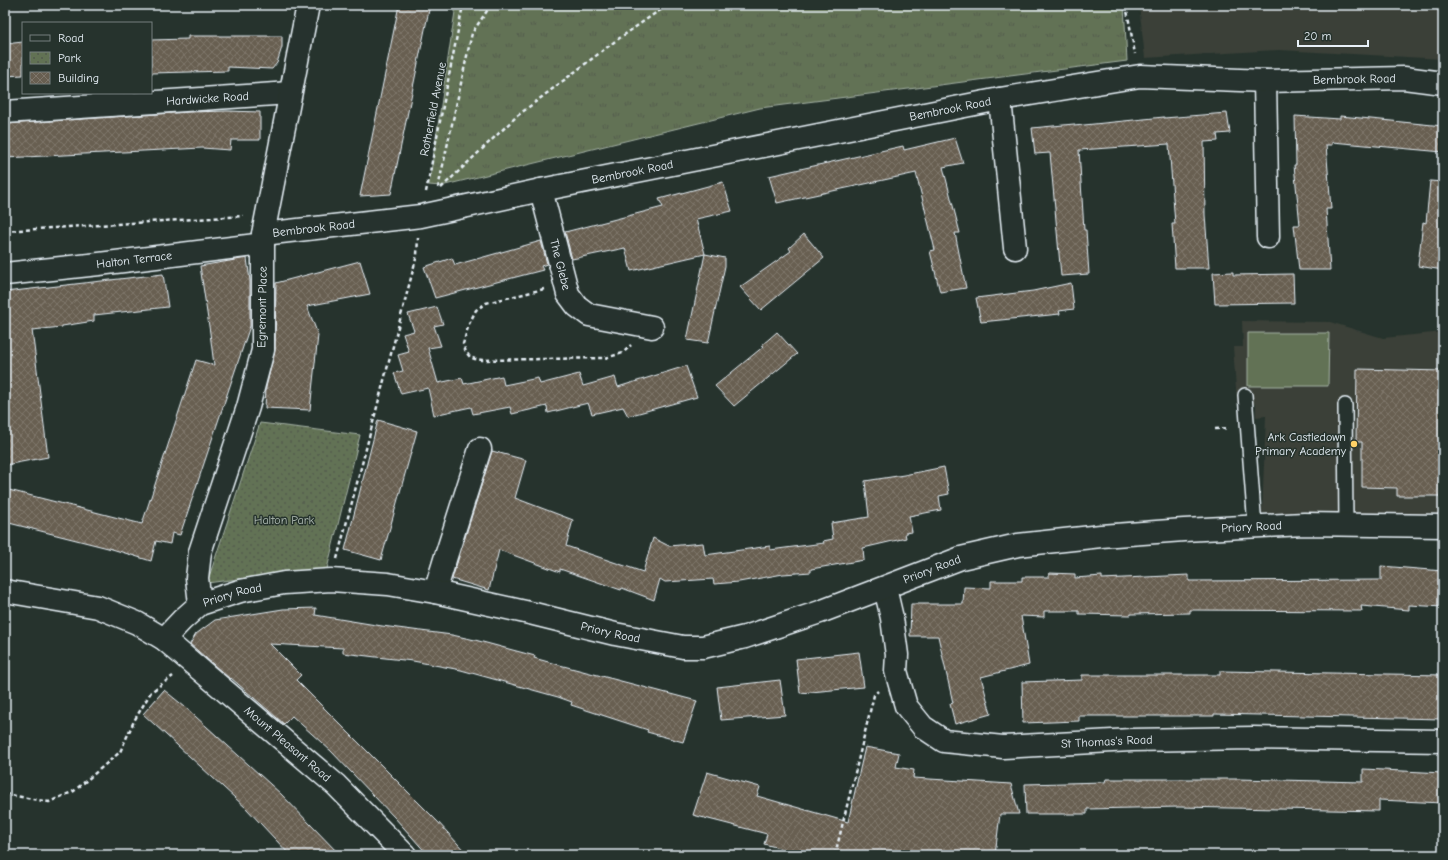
<svg xmlns="http://www.w3.org/2000/svg" width="1448" height="860" font-family="'Comic Neue',sans-serif">
<defs>
<pattern id="grass-tufts" width="24" height="20" patternUnits="userSpaceOnUse"><rect width="24" height="20" fill="#627254"/><path d="M3 7l-1-3M5 7V3M7 7l1-3M15 17l-1-3M17 17v-4M19 17l1-3" fill="none" stroke="#535b4e"/></pattern>
<pattern id="park-dots" width="8" height="8" patternUnits="userSpaceOnUse"><rect width="8" height="8" fill="#627254"/><path d="M2 2h.1M6 6h.1" fill="none" stroke="#535b4e" stroke-width="1.8" stroke-linecap="round"/></pattern>
<pattern id="building-cross-hatch" width="8" height="8" patternUnits="userSpaceOnUse"><rect width="8" height="8" fill="#685f51"/><path d="M0 0l8 8M0 8l8-8" fill="none" stroke="#7e766b"/></pattern>
</defs>
<rect width="100%" height="100%" fill="#26332d"/>
<filter id="ink" filterUnits="userSpaceOnUse"><feTurbulence type="fractalNoise" baseFrequency=".025" numOctaves="2"/><feDisplacementMap in="SourceGraphic" scale="8" xChannelSelector="R" yChannelSelector="G"/><feConvolveMatrix kernelMatrix="1 2 1 2 8 2 1 2 1" color-interpolation-filters="sRGB"/></filter>
<g filter="url(#ink)">
<!-- built -->
<path fill="#3a4038" d="M 1139,5 L 1443,5 L 1443,59 L 1279,50 L 1145,58 Z
M 1242,321 L 1330,322 L 1383,338 L 1443,332 L 1443,517 L 1262,513 L 1266,416 L 1256,417 L 1256,404 L 1237,403 L 1233,347 L 1243,347 Z"/>
<!-- grass -->
<path fill="url(#grass-tufts)" stroke="#a5b2a6" d="M 456,5 L 1124,5 L 1127,61 L 760,108 L 441,186 L 429,185 Z"/>
<!-- park -->
<path fill="url(#park-dots)" stroke="#a5b2a6" d="M 260,423 L 360,435 L 326,573 L 261,576 L 207,583 Z"/>
<!-- pitch -->
<path fill="#627254" stroke="#a5b2a6" d="M 1248,333 L 1329,333 L 1328,386 L 1248,386 Z"/>
<!-- building -->
<path fill="url(#building-cross-hatch)" stroke="#e8f1f8" d="M 399,5 L 430,5 L 391,194 L 360,196 Z
M 188,36 L 282,36 L 282,47 L 277,63 L 272,69 L 228,67 L 228,71 L 151,73 L 151,40 L 188,39 Z
M 23,42 L 23,75 L 5,76 L 5,44 Z
M 227,111 L 260,112 L 260,140 L 231,140 L 230,150 L 202,148 L 5,158 L 5,124 L 189,112 Z
M 1227,113 L 1230,133 L 1217,134 L 1218,141 L 1204,142 L 1205,215 L 1209,268 L 1175,268 L 1172,224 L 1175,224 L 1169,144 L 1079,150 L 1084,230 L 1086,230 L 1089,274 L 1061,276 L 1050,153 L 1035,154 L 1032,128 L 1074,124 L 1074,126 L 1164,117 L 1164,118 Z
M 1295,116 L 1340,119 L 1340,116 L 1443,126 L 1443,152 L 1332,142 L 1332,145 L 1326,145 L 1331,209 L 1326,209 L 1330,270 L 1299,270 L 1294,225 L 1300,225 L 1294,165 L 1296,165 Z
M 955,138 L 963,163 L 943,167 L 960,233 L 955,233 L 966,288 L 940,292 L 930,251 L 935,250 L 916,173 L 777,203 L 769,176 L 903,146 L 904,150 Z
M 1430,181 L 1443,182 L 1443,270 L 1418,266 L 1423,222 L 1426,223 Z
M 723,182 L 732,211 L 696,219 L 705,254 L 631,271 L 625,248 L 572,259 L 565,232 L 663,207 L 659,199 Z
M 804,234 L 824,258 L 761,310 L 740,287 L 791,251 L 789,248 Z
M 541,241 L 547,264 L 541,266 L 543,270 L 435,298 L 424,267 L 452,258 L 455,265 Z
M 705,254 L 725,258 L 725,266 L 708,343 L 687,340 Z
M 247,258 L 250,281 L 250,326 L 180,535 L 172,533 L 170,544 L 156,541 L 151,561 L 112,549 L 5,522 L 5,489 L 142,524 L 196,360 L 214,365 L 210,333 L 200,266 Z
M 360,261 L 370,294 L 307,306 L 318,335 L 310,410 L 265,408 L 266,387 L 275,350 L 276,283 Z
M 1233,272 L 1233,275 L 1293,274 L 1294,303 L 1215,304 L 1213,273 Z
M 163,274 L 168,307 L 94,315 L 94,321 L 62,326 L 62,327 L 32,330 L 48,457 L 5,465 L 5,292 Z
M 1071,283 L 1074,309 L 1059,311 L 1060,314 L 981,322 L 976,298 L 1033,291 Z
M 437,307 L 443,324 L 434,326 L 441,346 L 428,348 L 438,383 L 462,378 L 464,384 L 502,376 L 504,385 L 538,378 L 540,384 L 579,374 L 583,386 L 615,377 L 618,387 L 686,366 L 697,397 L 628,416 L 623,407 L 592,414 L 588,403 L 548,413 L 547,406 L 512,414 L 510,407 L 473,414 L 471,407 L 434,415 L 428,388 L 401,394 L 394,373 L 403,371 L 398,355 L 409,352 L 403,334 L 414,331 L 408,314 Z
M 777,332 L 797,354 L 734,406 L 715,386 L 764,346 L 762,345 Z
M 1357,369 L 1443,371 L 1443,496 L 1397,496 L 1397,488 L 1362,487 L 1362,442 L 1356,442 Z
M 378,420 L 417,431 L 381,560 L 345,550 Z
M 492,451 L 526,460 L 515,498 L 573,520 L 566,546 L 643,572 L 653,538 L 669,546 L 703,543 L 705,555 L 770,546 L 770,550 L 824,543 L 823,541 L 833,539 L 831,523 L 869,517 L 865,481 L 904,475 L 944,467 L 949,494 L 939,496 L 941,510 L 909,516 L 912,532 L 905,533 L 906,538 L 863,548 L 864,560 L 811,569 L 811,572 L 783,574 L 739,582 L 714,584 L 713,579 L 665,582 L 660,579 L 654,600 L 622,588 L 621,590 L 560,569 L 560,572 L 499,550 L 489,590 L 452,579 Z
M 1381,566 L 1443,571 L 1443,607 L 1409,605 L 1409,610 L 1361,606 L 1362,611 L 1190,610 L 1190,613 L 1131,614 L 1131,615 L 1079,614 L 1079,611 L 1044,611 L 1044,617 L 1021,616 L 1029,665 L 981,677 L 991,714 L 955,724 L 950,704 L 953,703 L 938,636 L 910,636 L 911,604 L 963,604 L 964,587 L 991,588 L 991,581 L 1022,581 L 1022,577 L 1049,577 L 1049,573 L 1075,574 L 1075,578 L 1102,576 L 1102,579 L 1189,575 L 1189,581 L 1381,580 Z
M 316,608 L 315,615 L 382,626 L 452,635 L 475,640 L 535,656 L 534,658 L 552,663 L 697,701 L 683,742 L 647,732 L 648,730 L 571,705 L 572,702 L 558,697 L 461,670 L 413,661 L 376,657 L 343,653 L 343,648 L 270,644 L 301,675 L 296,680 L 437,821 L 468,855 L 428,855 L 395,818 L 331,751 L 292,716 L 284,724 L 231,678 L 230,679 L 190,644 L 196,634 L 215,620 L 283,609 Z
M 859,652 L 864,687 L 800,693 L 796,659 Z
M 1220,671 L 1443,675 L 1443,719 L 1214,714 L 1214,716 L 1079,716 L 1079,721 L 1023,723 L 1022,682 L 1082,680 L 1082,675 L 1220,675 Z
M 780,680 L 785,715 L 721,720 L 717,687 Z
M 164,690 L 185,707 L 281,794 L 340,855 L 290,855 L 246,808 L 143,714 Z
M 865,747 L 899,753 L 896,767 L 914,770 L 913,778 L 1011,784 L 1019,814 L 1000,814 L 995,855 L 806,855 L 764,844 L 767,834 L 693,815 L 707,772 L 760,787 L 757,796 L 848,822 Z
M 1363,769 L 1443,773 L 1443,803 L 1379,800 L 1379,811 L 1179,807 L 1087,809 L 1087,814 L 1026,814 L 1025,784 L 1105,782 L 1106,779 L 1237,779 L 1363,782 Z"/>
<g fill="none" stroke-linecap="round" stroke-linejoin="round">
<!-- service casing -->
<g stroke="#e8f1f8" stroke-width="16">
<path id="service" d="M 1245,395 L 1255,527
M 1345,405 L 1346,525"/>
</g>
<!-- minor casing -->
<g stroke="#e8f1f8" stroke-width="25">
<g id="minor">
<path d="M 1265,81 L 1268,237"/>
<path d="M 1000,99 L 1015,248"/>
<path id="s1" d="M 5,112 L 290,93"/>
<path id="s2" d="M 541,190 L 568,294 L 577,306 L 589,315 L 652,327"/>
<path id="s3" d="M 263,234 L 421,216 L 541,190 L 1000,99 L 1140,76 L 1265,81 L 1404,78 L 1443,83"/>
<path id="s4" d="M 5,274 L 99,264 L 263,244"/>
<path id="s5" d="M 885,588 L 892,618 L 897,655 L 896,671 L 906,706 L 923,727 L 944,741 L 1003,747 L 1131,740 L 1253,738 L 1443,741"/>
<path d="M 435,592 L 446,556 L 480,449"/>
<path d="M 200,604 L 197,578 L 200,552 L 248,407 L 263,350 L 263,234 L 308,5"/>
<path id="s6" d="M 164,639 L 182,620 L 200,604 L 240,591 L 284,583 L 331,580 L 388,584 L 435,592 L 534,614 L 615,634 L 683,647 L 703,647 L 745,637 L 820,612 L 961,558 L 1018,545 L 1101,536 L 1184,530 L 1304,524 L 1443,526"/>
</g>
</g>
<!-- tertiary casing -->
<g stroke="#e8f1f8" stroke-width="25">
<g id="tertiary">
<path id="s7" d="M 5,591 L 98,607 L 137,623 L 164,639 L 336,785 L 405,855"/>
</g>
</g>
<!-- path -->
<path stroke="#e8f1f8" stroke-width="2.5" stroke-dasharray="4 3" stroke-linecap="butt" d="M 1126,5 L 1135,54
M 438,188 L 472,33 L 491,5
M 441,188 L 517,116 L 614,42 L 657,12 L 670,5
M 426,192 L 463,5
M 5,231 L 243,216
M 544,289 L 486,303 L 476,310 L 469,324 L 463,344 L 466,352 L 470,357 L 475,359 L 482,360 L 605,358 L 623,353 L 631,345
M 1215,429 L 1229,428
M 337,559 L 417,255 L 418,238
M 5,794 L 49,802 L 74,791 L 120,752 L 134,721 L 151,692 L 173,676
M 835,855 L 874,695 L 878,691"/>
<!-- service -->
<use href="#service" stroke="#26332d" stroke-width="13"/>
<!-- minor -->
<use href="#minor" stroke="#26332d" stroke-width="22"/>
<!-- tertiary -->
<use href="#tertiary" stroke="#26332d" stroke-width="22"/>
</g>
</g>
<!-- markers -->
<circle fill="#ffd166" stroke="#26332d" stroke-width="1.5" cx="1354" cy="444" r="4"/>
<g text-anchor="middle" stroke-width="3" stroke-linejoin="round" paint-order="stroke">
<!-- street labels -->
<g font-size="12" fill="#e8f1f8" stroke="#26332d">
<text dy="4" stroke="none"><textPath href="#s3" startOffset="1106">Bembrook Road</textPath></text>
<text dy="4" stroke="none"><textPath href="#s1" startOffset="203">Hardwicke Road</textPath></text>
<text transform="translate(433 109) rotate(-79)" y="4">Rotherfield Avenue</text>
<text dy="4" stroke="none"><textPath href="#s3" startOffset="699">Bembrook Road</textPath></text>
<text dy="4" stroke="none"><textPath href="#s3" startOffset="375">Bembrook Road</textPath></text>
<text dy="4" stroke="none"><textPath href="#s3" startOffset="51">Bembrook Road</textPath></text>
<text dy="4" stroke="none"><textPath href="#s4" startOffset="130">Halton Terrace</textPath></text>
<text dy="4" stroke="none"><textPath href="#s2" startOffset="77">The Glebe</textPath></text>
<text transform="translate(262 307) rotate(-89)" y="4">Egremont Place</text>
<text dy="4" stroke="none"><textPath href="#s6" startOffset="1129">Priory Road</textPath></text>
<text dy="4" stroke="none"><textPath href="#s6" startOffset="805">Priory Road</textPath></text>
<text dy="4" stroke="none"><textPath href="#s6" startOffset="84">Priory Road</textPath></text>
<text dy="4" stroke="none"><textPath href="#s6" startOffset="469">Priory Road</textPath></text>
<text dy="4" stroke="none"><textPath href="#s5" startOffset="336">St Thomas's Road</textPath></text>
<text dy="4" stroke="none"><textPath href="#s7" startOffset="330">Mount Pleasant Road</textPath></text>
</g>
<!-- poi labels -->
<g font-size="12" fill="#e8f1f8" stroke="#26332d" text-anchor="end">
<text x="1346" y="441">Ark Castledown<tspan x="1346" dy="14">Primary Academy</tspan></text>
</g>
<!-- park labels -->
<g font-size="12" fill="#b2beb6" stroke="#26332d">
<text x="284" y="524">Halton Park</text>
</g>
</g>
<!-- margin -->
<rect width="1448" height="860" fill="none" stroke="#26332d" stroke-width="20"/>
<rect x="10" y="10" width="1428" height="840" fill="none" stroke="#e8f1f8" stroke-width="1.5" filter="url(#ink)"/>
<!-- legend -->
<rect x="22" y="22" width="130" height="72" fill="#26332d" stroke="#747f7e"/>
<rect x="30" y="35" width="20" height="6" fill="#26332d" stroke="#747f7e"/>
<text x="58" y="42" font-size="12" fill="#e8f1f8">Road</text>
<rect x="30" y="52" width="20" height="12" fill="url(#park-dots)" stroke="#747f7e"/>
<text x="58" y="62" font-size="12" fill="#e8f1f8">Park</text>
<rect x="30" y="72" width="20" height="12" fill="url(#building-cross-hatch)" stroke="#747f7e"/>
<text x="58" y="82" font-size="12" fill="#e8f1f8">Building</text>
<!-- scale -->
<path d="M1298 40v6h70v-6" fill="none" stroke="#e8f1f8" stroke-width="2"/>
<text x="1304" y="40" font-size="12" fill="#e8f1f8" stroke="#26332d" stroke-width="3" paint-order="stroke">20 m</text>
</svg>
